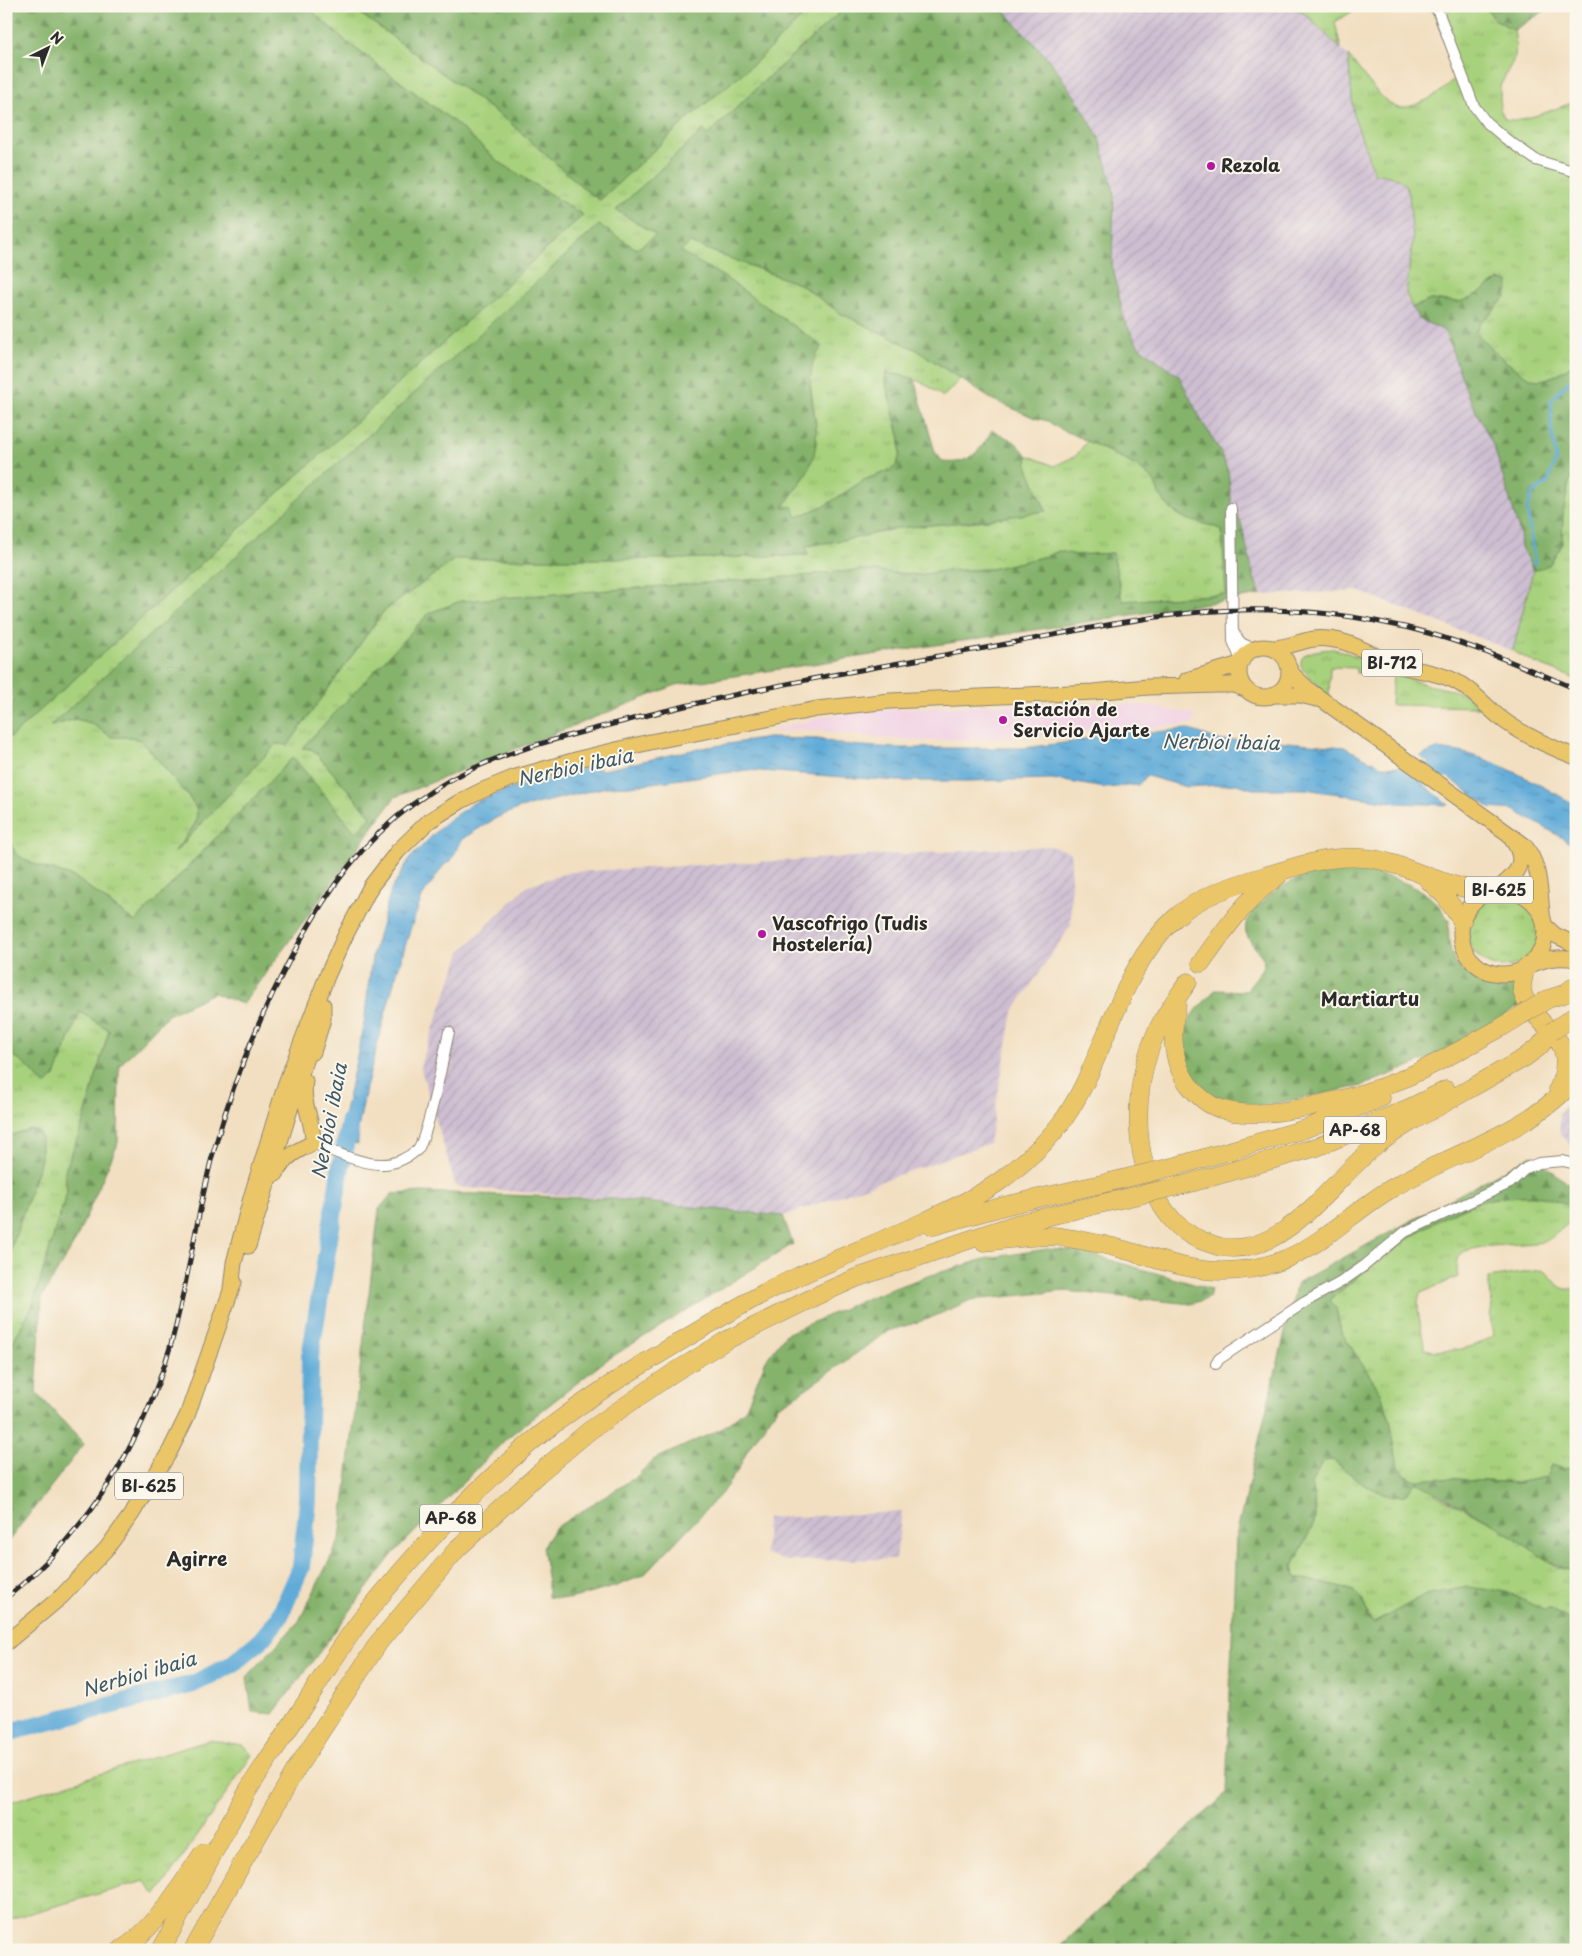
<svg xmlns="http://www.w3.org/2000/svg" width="1582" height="1956" font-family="'Playpen Sans',sans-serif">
<defs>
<pattern id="industrial-furrows" width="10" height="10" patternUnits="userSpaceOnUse" patternTransform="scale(1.25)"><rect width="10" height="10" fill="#cebed1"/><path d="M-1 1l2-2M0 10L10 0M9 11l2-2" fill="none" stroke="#b1a3b4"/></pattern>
<pattern id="grass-tufts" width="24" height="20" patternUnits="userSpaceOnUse" patternTransform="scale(1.25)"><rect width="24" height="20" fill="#a7d17c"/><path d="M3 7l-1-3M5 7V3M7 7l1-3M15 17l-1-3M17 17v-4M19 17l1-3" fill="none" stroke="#90b46b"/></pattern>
<pattern id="forest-firs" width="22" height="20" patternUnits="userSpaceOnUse" patternTransform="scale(1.25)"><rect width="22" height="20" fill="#85b36c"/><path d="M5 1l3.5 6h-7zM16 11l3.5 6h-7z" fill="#6d9259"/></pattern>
<pattern id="water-ripples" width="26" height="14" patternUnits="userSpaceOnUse" patternTransform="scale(1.25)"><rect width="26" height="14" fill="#60abd8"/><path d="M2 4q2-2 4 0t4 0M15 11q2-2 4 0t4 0" fill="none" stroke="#4f8baf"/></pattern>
</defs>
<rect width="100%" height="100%" fill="#fbf7ec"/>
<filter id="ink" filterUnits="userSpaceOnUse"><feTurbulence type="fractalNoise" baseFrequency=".02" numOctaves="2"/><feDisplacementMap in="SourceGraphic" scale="10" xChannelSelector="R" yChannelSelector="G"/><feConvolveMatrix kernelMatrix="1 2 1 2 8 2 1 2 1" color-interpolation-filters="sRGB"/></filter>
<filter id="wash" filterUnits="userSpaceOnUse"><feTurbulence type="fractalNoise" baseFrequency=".0096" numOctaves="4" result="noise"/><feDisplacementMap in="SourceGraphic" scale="20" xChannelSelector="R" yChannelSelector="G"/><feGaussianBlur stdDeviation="1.12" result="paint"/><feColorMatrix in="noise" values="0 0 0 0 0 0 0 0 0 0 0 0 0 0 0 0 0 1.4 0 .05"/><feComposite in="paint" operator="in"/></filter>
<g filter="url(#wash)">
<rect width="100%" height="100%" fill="#f2dfc1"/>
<!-- built -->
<path fill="#f1d0e4" d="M 1072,702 L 1141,705 L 1194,714 L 1193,724 L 994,738 L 917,741 L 799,729 L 776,733 L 775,729 L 828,716 L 875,710 Z"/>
<!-- industrial -->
<path fill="url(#industrial-furrows)" d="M 1002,6 L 1289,6 L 1305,14 L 1348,56 L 1354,116 L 1374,173 L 1398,178 L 1405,185 L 1409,194 L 1413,239 L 1406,286 L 1407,300 L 1419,319 L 1445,331 L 1468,395 L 1494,447 L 1520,533 L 1521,547 L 1533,570 L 1513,651 L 1358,591 L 1261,595 L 1254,578 L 1232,507 L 1228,471 L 1220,451 L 1201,420 L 1179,376 L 1139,347 L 1124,320 L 1112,263 L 1114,192 L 1105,157 L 1098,136 L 1081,106 L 1052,63 L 1006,13 Z
M 1050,846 L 1071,852 L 1071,925 L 1013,1012 L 989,1143 L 783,1216 L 660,1212 L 613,1199 L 456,1187 L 420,1066 L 461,952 L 528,885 L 571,872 Z
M 1576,1096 L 1576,1150 L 1560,1134 L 1559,1114 Z
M 902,1512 L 896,1559 L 785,1561 L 765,1553 L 767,1518 Z"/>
<!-- grass -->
<path fill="url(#grass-tufts)" stroke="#697e54" d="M 306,6 L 350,6 L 508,121 L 588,192 L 600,200 L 692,115 L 757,61 L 813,6 L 847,6 L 761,84 L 708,135 L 703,130 L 616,210 L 657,235 L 637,249 L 52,726 L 76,719 L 91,723 L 112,737 L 131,737 L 142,741 L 189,797 L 197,810 L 196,822 L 177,850 L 276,744 L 288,745 L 383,612 L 455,559 L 678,559 L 808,555 L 806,546 L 855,538 L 898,528 L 987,520 L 1045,511 L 1028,468 L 1027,455 L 1054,466 L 1076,456 L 1087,441 C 1108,452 1134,462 1151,478 C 1156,482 1157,490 1160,495 C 1165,504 1173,512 1182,516 C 1195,524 1210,523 1222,530 L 1227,594 L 1122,601 L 1113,553 L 1076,555 L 1059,551 L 1047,556 L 991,569 L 944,571 L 919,575 L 863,570 L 814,574 L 815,575 L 461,601 L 429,613 L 303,748 L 312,749 L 371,816 L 356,833 L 293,758 L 135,922 L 76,878 L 31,863 L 15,854 L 6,835 L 6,736 L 11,737 L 583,215 L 499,162 L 453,121 L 348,43 Z
M 1289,6 L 1361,6 L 1335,22 L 1341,49 L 1305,14 Z
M 1429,6 L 1484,6 L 1496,20 L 1514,30 L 1516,44 L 1515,57 L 1500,86 L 1500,109 L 1505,119 C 1520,125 1559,106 1576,102 L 1576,362 C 1564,370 1552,380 1537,380 C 1523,379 1484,344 1476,332 L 1479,325 L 1506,297 L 1499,280 L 1471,298 L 1459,302 L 1430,300 L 1412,308 L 1406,293 L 1413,239 L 1409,194 L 1405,185 L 1398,178 L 1374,173 L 1354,116 L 1348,56 C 1359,68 1384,106 1399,108 C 1406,108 1415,105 1422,102 C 1434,97 1444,90 1453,80 L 1455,68 L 1435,17 Z
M 690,243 L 801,285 L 840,313 L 917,350 L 960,379 L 943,397 C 925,382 909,375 886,373 L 885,381 L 900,439 L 900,454 L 897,465 L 891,470 L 864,480 L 826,505 L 797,518 L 783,507 L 806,475 L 817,432 L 810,381 L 813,361 L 680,252 Z
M 1576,461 L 1576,679 L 1537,664 L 1513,651 L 1533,570 L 1540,569 L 1562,544 L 1563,512 L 1568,487 Z
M 1333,649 C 1351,652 1367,662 1384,670 L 1384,674 L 1356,673 L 1356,668 L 1330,667 L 1329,696 L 1303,670 C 1293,651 1320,650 1333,649 Z
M 1393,674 L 1432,686 L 1462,692 L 1479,707 L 1391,705 Z
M1468 932a35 35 0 1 1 70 0a35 35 0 1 1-70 0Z
M 80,1012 L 109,1030 L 83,1123 L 65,1171 L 67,1192 L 32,1307 L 6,1354 L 6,1264 L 41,1159 L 30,1129 L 12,1135 L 6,1134 L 6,1050 L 29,1068 L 45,1085 L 55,1076 Z
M 1535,1195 L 1566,1203 L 1576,1211 L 1576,1217 L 1551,1238 L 1543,1242 C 1527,1245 1469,1244 1461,1254 C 1456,1260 1457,1270 1458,1277 L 1421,1293 C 1413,1303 1424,1335 1424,1349 C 1445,1354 1477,1349 1493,1335 L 1490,1317 L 1492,1305 L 1488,1278 L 1541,1270 C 1557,1276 1555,1294 1576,1288 L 1576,1466 L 1563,1469 L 1551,1465 L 1547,1477 L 1516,1483 L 1441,1478 L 1436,1495 L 1495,1524 L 1557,1567 L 1571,1571 L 1572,1579 L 1576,1583 L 1576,1624 L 1551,1609 L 1543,1610 L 1507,1592 L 1425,1595 L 1374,1623 L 1370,1620 L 1361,1598 L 1354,1591 L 1295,1577 L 1293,1566 L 1314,1523 L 1316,1510 L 1311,1484 L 1323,1461 L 1333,1460 L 1364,1485 L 1416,1481 L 1406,1476 L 1398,1467 L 1390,1420 L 1381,1393 L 1341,1332 L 1336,1309 L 1330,1300 C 1372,1264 1441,1207 1496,1198 C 1509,1196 1522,1196 1535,1195 Z
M 210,1740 L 243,1745 L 252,1755 L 156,1896 L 144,1881 L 6,1920 L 6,1803 Z"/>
<!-- forest -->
<path fill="url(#forest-firs)" stroke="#586f4c" d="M 6,6 L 306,6 L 348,43 L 453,121 L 499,162 L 583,215 L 11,737 L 6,736 L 6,704 L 15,700 L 6,693 Z
M 350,6 L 813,6 L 757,61 L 692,115 L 600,200 L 588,192 L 508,121 Z
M 847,6 L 1002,6 L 1006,13 L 1052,63 L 1081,106 L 1098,136 L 1105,157 L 1114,192 L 1112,263 L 1124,320 L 1139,347 L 1179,376 L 1201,420 L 1220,451 L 1228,471 L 1232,507 L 1241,523 L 1254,578 L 1261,595 L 676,685 L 395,797 L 243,1004 L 213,993 L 168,1015 L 119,1066 L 118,1143 L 75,1242 L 42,1297 L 36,1392 L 84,1444 L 6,1544 L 6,1354 L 32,1307 L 67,1192 L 65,1171 L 83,1123 L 109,1030 L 80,1012 L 55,1076 L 45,1086 L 29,1068 L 6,1050 L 6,835 L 16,854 L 31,863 L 76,878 L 135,922 L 293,757 L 356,833 L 371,816 L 312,749 L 302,748 L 429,613 L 461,601 L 814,575 L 814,574 L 863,570 L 919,575 L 944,571 L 991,569 L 1047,556 L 1059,551 L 1076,555 L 1113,553 L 1122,601 L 1226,594 L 1222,530 C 1210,523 1195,524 1182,517 C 1174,512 1165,504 1160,495 C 1157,490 1156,482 1151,478 C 1132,459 1082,439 1056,427 L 1048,421 L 1035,418 L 991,399 L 917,350 L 840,313 L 801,285 L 690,243 L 681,252 L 724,277 L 822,346 C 819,352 814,357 813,363 C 804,392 821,421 815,450 C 811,472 795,489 783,507 L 793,507 L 797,517 L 826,505 L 864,480 L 891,470 L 897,465 L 900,454 L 900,439 L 885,380 L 886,373 L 914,378 L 935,452 L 943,462 C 969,465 981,451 992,430 L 1015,442 L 1027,455 L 1028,468 L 1046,511 L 987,520 L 898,528 L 855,538 L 806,546 L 808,555 L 678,559 L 455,559 L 383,612 L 288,745 L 276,744 L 173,854 L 196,823 L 197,810 L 189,797 L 142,741 L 131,737 L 112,737 L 91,723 L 76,719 L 50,726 L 599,225 L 637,249 L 656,235 L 616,210 L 703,130 L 708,135 L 761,84 Z
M 1484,6 L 1552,6 L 1514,30 L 1496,20 Z
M 1499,280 L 1508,282 L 1509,286 L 1506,297 L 1479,325 L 1476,332 C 1484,344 1524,379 1537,380 C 1552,380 1564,370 1576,362 L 1576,461 L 1568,487 L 1563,512 L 1562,544 L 1550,564 L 1540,569 L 1533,570 L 1521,547 L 1520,533 L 1494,447 L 1468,395 L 1445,331 L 1419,319 L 1412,308 L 1430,300 L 1459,302 L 1471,298 Z
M 1357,868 C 1381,875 1417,883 1434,901 C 1440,906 1444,914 1449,920 C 1445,971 1468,986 1516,981 L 1521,1005 L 1452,1049 L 1362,1086 L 1268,1105 L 1231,1106 L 1206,1096 L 1186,1066 L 1182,1047 L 1184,1029 L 1191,1016 L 1215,990 L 1246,991 C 1251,983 1263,971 1264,961 C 1264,956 1248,942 1246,932 C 1244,921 1251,913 1259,905 C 1288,875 1318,872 1357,868 Z
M 30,1129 L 38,1131 L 41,1137 L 41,1159 L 6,1264 L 6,1134 L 12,1135 Z
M 1532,1155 L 1576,1190 L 1576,1211 C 1559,1198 1539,1195 1518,1196 C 1510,1197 1502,1197 1495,1198 C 1436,1210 1375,1262 1330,1300 L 1336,1308 L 1341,1332 L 1381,1393 L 1390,1420 L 1398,1467 L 1406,1476 L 1416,1480 L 1441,1478 L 1516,1483 L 1547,1477 L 1551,1465 L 1563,1469 L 1576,1466 L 1576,1583 L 1572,1579 L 1571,1571 C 1543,1562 1521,1540 1496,1525 C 1470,1509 1442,1498 1416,1481 L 1405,1495 L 1390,1496 L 1364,1485 L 1333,1460 L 1323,1461 L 1311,1484 L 1316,1510 L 1314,1523 L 1293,1566 L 1295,1577 L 1354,1591 L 1362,1598 L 1370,1620 L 1374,1623 L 1425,1595 L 1468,1587 L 1507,1592 L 1543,1610 L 1551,1609 L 1576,1624 L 1576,1950 L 1056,1950 L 1226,1794 L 1236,1536 L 1297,1283 Z
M 422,1192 L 613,1199 L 783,1216 L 793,1244 L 605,1361 L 507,1438 L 392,1555 L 273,1714 L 252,1712 L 247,1677 L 299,1621 L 340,1539 L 379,1209 L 392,1194 Z
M 1047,1249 L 1079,1251 L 1211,1289 L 1209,1298 L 1191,1304 L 1065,1291 L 971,1300 L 928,1319 L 888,1331 L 797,1395 L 778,1406 L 747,1451 L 738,1470 L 721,1494 L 644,1575 L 614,1587 L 569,1599 L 548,1597 L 548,1582 L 542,1547 L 555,1528 L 636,1477 L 653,1460 L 721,1429 L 745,1410 L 766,1360 L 786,1334 L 870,1297 L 925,1277 L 988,1258 Z"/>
<!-- water -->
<path fill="url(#water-ripples)" stroke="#466b82" d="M 1187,729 L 1222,741 L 1252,739 L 1344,747 L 1381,766 L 1402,767 L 1449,805 L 1398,803 L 1305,789 L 1253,789 L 1237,784 L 1187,787 L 1147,776 L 1138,785 L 1105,788 L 1052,779 L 968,781 L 898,781 L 747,770 L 630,786 L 606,787 L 520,808 L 496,818 L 462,839 L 451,861 L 444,865 L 422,897 L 410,930 L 390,996 L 366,1088 L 358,1129 L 358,1144 L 339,1140 L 364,1023 L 372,957 L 391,890 L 410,858 L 447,821 L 475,802 L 503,791 L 593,766 L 603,770 L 701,748 L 768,738 L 818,739 L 846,745 L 897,748 L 1024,748 L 1072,742 L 1110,733 L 1155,732 Z
M 1437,749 C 1446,750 1456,751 1464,753 C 1504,763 1541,786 1576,805 L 1576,847 L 1556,834 L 1514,810 L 1490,808 L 1420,756 Z"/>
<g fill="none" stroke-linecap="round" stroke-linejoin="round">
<!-- stream -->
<path stroke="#60abd8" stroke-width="3" d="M 1535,564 L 1527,510 L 1532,494 L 1548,482 L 1556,459 L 1551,428 L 1551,401 L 1562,388 L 1576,376"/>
<!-- river -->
<path stroke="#60abd8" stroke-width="18" d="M 1390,782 L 1446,768 L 1462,772
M 6,1733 L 193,1684 L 231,1665 L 260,1641 L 279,1618 L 301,1567 L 308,1501 L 310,1357 L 341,1165 L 350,1120"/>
</g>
</g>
<g filter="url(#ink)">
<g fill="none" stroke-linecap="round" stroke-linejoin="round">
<!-- minor casing -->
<g stroke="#8e8576" stroke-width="12">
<path id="minor" d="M 1436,6 L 1474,106 L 1486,122 L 1506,139 L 1536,160 L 1576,172
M 1231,508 L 1233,641 L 1241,660
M 1234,633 L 1241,643 L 1254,649
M 313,1143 C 332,1151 363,1165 383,1164 C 395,1164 408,1158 417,1150 C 428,1139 444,1052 449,1032
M 1216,1364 L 1219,1359 L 1305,1302 L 1341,1282 L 1364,1266 L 1405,1232 L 1510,1183 L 1526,1168 L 1539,1163 L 1563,1161 L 1576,1164"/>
</g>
<!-- primary casing -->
<g stroke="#8e8576" stroke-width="17">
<path id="primary" d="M1239 672a25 25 0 1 1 50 0a25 25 0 1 1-50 0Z
M 1272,648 C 1291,648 1308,636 1328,639 C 1351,641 1370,654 1391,663 C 1413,671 1437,671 1457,682 C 1473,691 1485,705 1498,716 C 1520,734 1550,747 1576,757
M 1289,668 L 1293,675 L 1310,691 L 1524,845 C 1542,866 1539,895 1543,920
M 1187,680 L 1240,664
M 1273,695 L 1300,695 L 1317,699
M1461 932a42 42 0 1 1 84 0a42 42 0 1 1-84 0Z
M 1495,891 C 1516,875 1530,863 1511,838
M 1544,925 L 1555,935 L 1576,945
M 1530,965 C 1547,958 1558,956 1576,959
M 313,1052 L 323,1019 L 323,1005
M 276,1174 C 284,1157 296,1151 313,1143 C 314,1121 301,1105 305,1081
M 248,1246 L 311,1041
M 231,1289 L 234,1263 L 251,1198 L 286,1083 L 327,976 L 345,936 L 371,886 L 398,851 L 429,821 L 461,801 L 481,791 L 513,778 L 583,758 L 650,742 L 817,709 L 890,701 L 1093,692 L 1148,687 L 1218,685 L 1233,685 L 1245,689
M 6,1643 L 62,1596 L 107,1548 L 131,1515 L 170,1451 L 187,1416 L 234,1282"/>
</g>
<!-- motorway casing -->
<g stroke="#8e8576" stroke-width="19">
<path id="motorway" d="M 1428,880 L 1445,896 L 1462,921
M 1201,963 C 1225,929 1244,901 1278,876
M 1526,967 C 1524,976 1520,985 1523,994 C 1535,1031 1582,1034 1558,1089
M 1188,982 C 1177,998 1164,1015 1156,1033 C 1138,1073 1133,1124 1145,1167 C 1153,1197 1172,1230 1203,1241 C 1209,1243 1215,1246 1221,1247 C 1286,1258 1332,1179 1377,1145 C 1397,1129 1419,1117 1441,1105 C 1469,1089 1496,1074 1524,1058 L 1539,1047 L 1551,1032
M 1564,994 L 1576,985
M 1177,1004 C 1171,1031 1171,1060 1188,1084 C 1196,1094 1207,1105 1221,1109 C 1264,1124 1363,1096 1405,1078 C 1438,1063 1470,1045 1502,1027
M 1180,1165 L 1305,1129 L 1381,1098
M 1183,1185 L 1317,1147 L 1409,1108 L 1446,1090
M 933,1226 L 1008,1205 L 1110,1182
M 984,1242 C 1006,1240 1029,1236 1052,1236 C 1067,1237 1085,1241 1100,1244 C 1141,1252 1180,1271 1222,1271 C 1245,1271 1267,1267 1288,1258 C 1325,1242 1354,1211 1389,1190 C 1446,1155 1533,1132 1576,1078
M 121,1950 C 156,1929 180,1886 203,1853
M 161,1950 C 189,1899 216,1847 244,1797 C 261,1768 281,1741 299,1713 C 319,1683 338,1650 360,1621 C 409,1560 464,1500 523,1449 C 588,1394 664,1351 737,1308 C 798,1272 864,1250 928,1220 C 952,1208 978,1197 1000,1181 C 1027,1161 1052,1139 1070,1110 C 1108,1048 1120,969 1175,918 C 1199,896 1234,885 1265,876 C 1297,866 1329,855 1363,858 C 1385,859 1405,868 1424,875 C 1445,883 1465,889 1486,893
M 193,1950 L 295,1771 L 379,1642 L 458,1548 L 538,1474 L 589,1431 L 673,1373 L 725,1341 L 818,1295 L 856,1278 L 1016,1224 L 1108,1202"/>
</g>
<!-- minor -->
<use href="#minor" stroke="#fff" stroke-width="10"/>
<!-- primary -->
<use href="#primary" stroke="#ebc669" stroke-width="15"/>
<!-- motorway -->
<use href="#motorway" stroke="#ebc669" stroke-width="18"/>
<!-- rail casing -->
<g stroke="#2b2b2b" stroke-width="5">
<path id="rail" d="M 6,1598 C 88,1533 142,1444 171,1344 C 188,1283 196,1219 212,1157 C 236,1069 273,982 322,904 C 354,853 397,810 450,780 C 503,751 563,737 621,722 C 741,690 863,669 985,648 C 1079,631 1174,607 1269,610 C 1307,611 1348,615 1385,623 C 1451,635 1515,663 1576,689"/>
</g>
<!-- rail -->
<use href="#rail" stroke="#fbf7ec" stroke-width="3" stroke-dasharray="9" stroke-linecap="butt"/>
<!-- motorway-bridge casing -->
<g stroke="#8e8576" stroke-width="19" stroke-linecap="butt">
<path id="motorway-bridge" d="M 1502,1027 L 1548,999 L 1564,994
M 1551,1032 L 1576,1015
M 1110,1182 L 1180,1165
M 1108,1202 L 1183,1185"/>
</g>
<!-- motorway-bridge -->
<use href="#motorway-bridge" stroke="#ebc669" stroke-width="18"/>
</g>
</g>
<!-- markers -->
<g fill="#b5179e" stroke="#fbf7ec" stroke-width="2">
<circle cx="1211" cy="166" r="5"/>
<circle cx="1003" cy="720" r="5"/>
<circle cx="762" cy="934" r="5"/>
</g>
<g text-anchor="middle" stroke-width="4" stroke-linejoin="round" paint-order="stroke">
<!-- shield labels -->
<g fill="#fbf7ec" stroke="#696865" stroke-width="1">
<rect x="1362" y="649.5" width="60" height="27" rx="4"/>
<rect x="1465" y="876.5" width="68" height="27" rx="4"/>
<rect x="1324" y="1116.5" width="62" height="27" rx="4"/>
<rect x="115" y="1472.5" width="68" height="27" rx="4"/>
<rect x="420" y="1504.5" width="62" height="27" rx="4"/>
</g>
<g font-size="16" font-weight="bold" fill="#2b2b2b">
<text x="1392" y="669">BI-712</text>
<text x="1499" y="896">BI-625</text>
<text x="1355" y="1136">AP-68</text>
<text x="149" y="1492">BI-625</text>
<text x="451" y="1524">AP-68</text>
</g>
<!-- poi labels -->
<g font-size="18" font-weight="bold" fill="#2b2b2b" stroke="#fbf7ec" text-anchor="start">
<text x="1221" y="172">Rezola</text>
<text x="1013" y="716">Estación de<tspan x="1013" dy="21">Servicio Ajarte</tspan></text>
<text x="772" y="930">Vascofrigo (Tudis<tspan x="772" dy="21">Hostelería)</tspan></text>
</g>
<!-- water labels -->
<g font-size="19" font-style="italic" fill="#3e5868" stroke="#fbf7ec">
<text transform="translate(1221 742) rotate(1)" y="7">Nerbioi ibaia</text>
<text transform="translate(575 767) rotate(-12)" y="7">Nerbioi ibaia</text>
<text transform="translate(329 1121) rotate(-79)" y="7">Nerbioi ibaia</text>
<text transform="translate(139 1674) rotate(-16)" y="7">Nerbioi ibaia</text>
</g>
<!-- neighbourhood labels -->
<g font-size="19" font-weight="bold" fill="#2b2b2b" stroke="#fbf7ec">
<text x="1370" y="1006">Martiartu</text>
<text x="197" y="1566">Agirre</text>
</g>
</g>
<!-- margin -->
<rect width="1582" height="1956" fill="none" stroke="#fbf7ec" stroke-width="25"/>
<!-- north arrow -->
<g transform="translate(48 48) rotate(42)" stroke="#fbf7ec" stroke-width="4" paint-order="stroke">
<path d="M0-4L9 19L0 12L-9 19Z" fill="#2b2b2b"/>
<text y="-8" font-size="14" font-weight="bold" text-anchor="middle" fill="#2b2b2b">N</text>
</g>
</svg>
